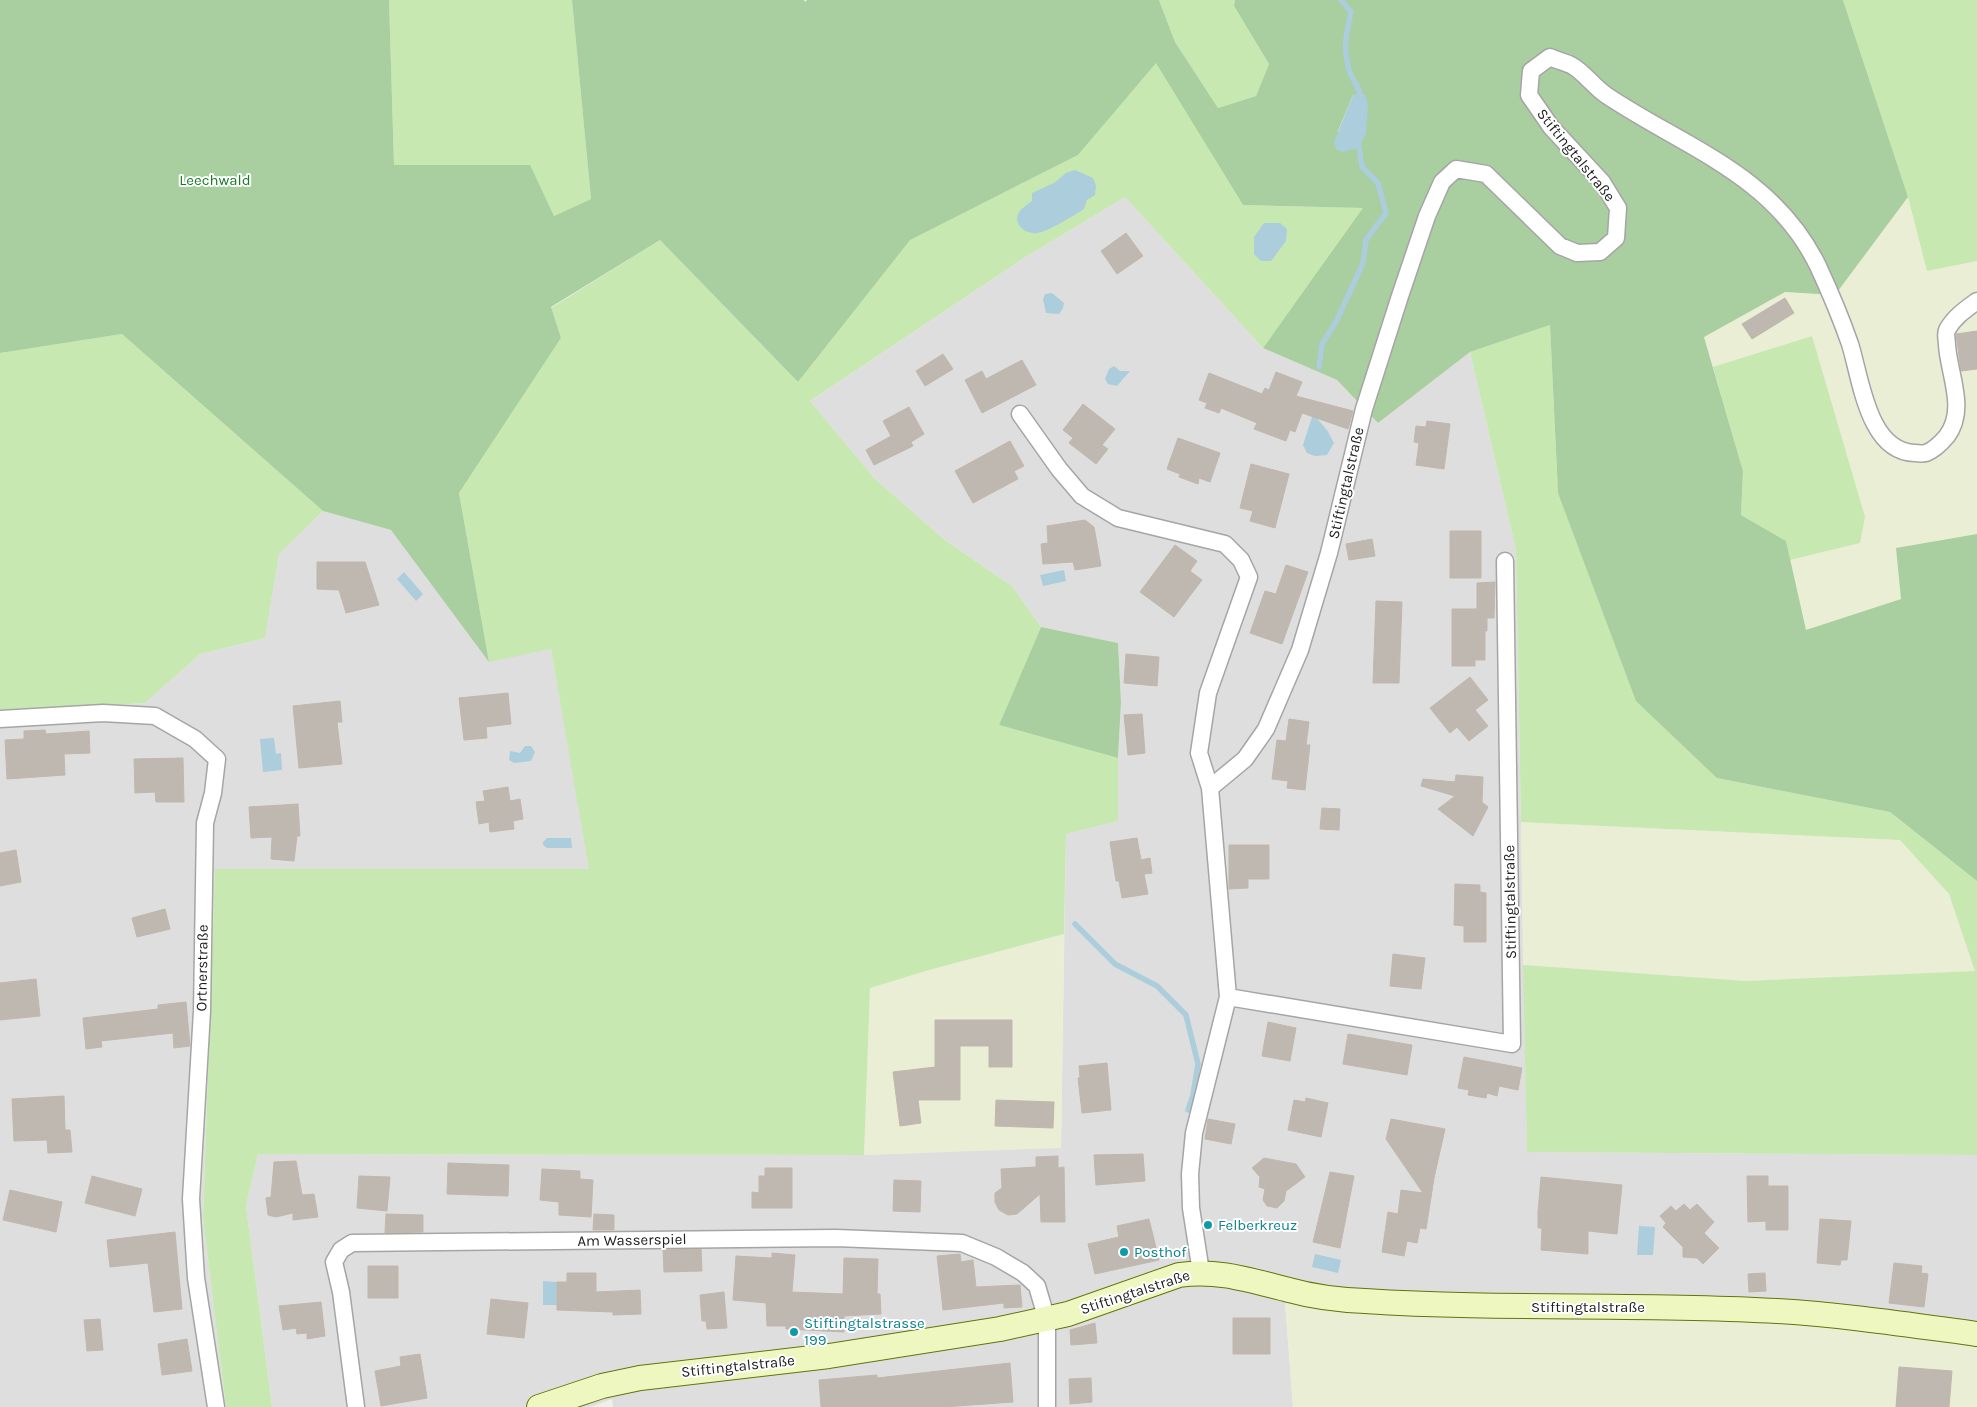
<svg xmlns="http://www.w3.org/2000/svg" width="1977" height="1407" font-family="Karla,sans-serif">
<rect width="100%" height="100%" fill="#f1efe8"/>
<!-- residential -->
<path fill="#dfdede" d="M 1125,197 L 1263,348 L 1337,380 L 1378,423 L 1470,352 L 1516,550 L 1527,1152 L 1977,1155 L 1977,1342 L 1853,1330 L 1328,1311 L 1285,1302 L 1293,1407 L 613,1407 L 612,1399 L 590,1407 L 272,1407 L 246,1206 L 258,1154 L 864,1155 L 1061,1147 L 1066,834 L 1118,821 L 1118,758 L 1121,702 L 1118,643 L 1041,627 L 1012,586 L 946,541 L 875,479 L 810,401 L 1024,258 Z
M 323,511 L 391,530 L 489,661 L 551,649 L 590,869 L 215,869 L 203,1218 L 226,1407 L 0,1407 L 0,713 L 145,703 L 200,654 L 265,638 L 279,554 Z"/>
<!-- farmland -->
<path fill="#eaeed5" d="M 1908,197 L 1927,271 L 1977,261 L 1977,534 L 1896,548 L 1901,599 L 1806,631 L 1790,560 L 1860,543 L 1812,336 L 1713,367 L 1704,337 L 1785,292 L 1835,295 Z
M 1521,822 L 1900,840 L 1949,894 L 1975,971 L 1746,981 L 1523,965 Z
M 1064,934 L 1061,1148 L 864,1155 L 870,988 L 929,970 Z
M 1285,1302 L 1329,1311 L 1786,1323 L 1977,1342 L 1977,1407 L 1293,1407 Z"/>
<!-- grass -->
<path fill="#c7e8b1" d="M 389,0 L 572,0 L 591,199 L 554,216 L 529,165 L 394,165 Z
M 1159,0 L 1235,0 L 1234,6 L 1269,64 L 1256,96 L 1218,108 L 1175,42 Z
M 1843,0 L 1977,0 L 1977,261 L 1927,271 L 1908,197 Z
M 1156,62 L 1243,205 L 1364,208 L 1263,348 L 1125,197 L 1024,258 L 810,401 L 875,479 L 946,541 L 1012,586 L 1041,627 L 999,725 L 1118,758 L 1118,821 L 1066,834 L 1064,934 L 929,970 L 870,988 L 864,1155 L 258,1154 L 246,1206 L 272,1407 L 226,1407 L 203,1218 L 215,869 L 589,869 L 551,649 L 489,662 L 459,493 L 561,338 L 551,308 L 660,240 L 798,382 L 910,239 L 1078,155 Z
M 1550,325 L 1558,493 L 1717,778 L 1890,812 L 1977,881 L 1977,1155 L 1527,1152 L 1523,965 L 1746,981 L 1975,971 L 1949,894 L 1900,840 L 1521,822 L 1516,550 L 1470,352 Z
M 122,334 L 323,511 L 279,554 L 265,638 L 200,654 L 145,703 L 0,713 L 0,353 Z
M 1812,336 L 1865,517 L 1860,543 L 1790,560 L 1786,541 L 1741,515 L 1743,471 L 1713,367 Z"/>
<!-- forest -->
<path fill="#a9ce9f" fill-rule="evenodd" d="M 0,0 L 389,0 L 394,165 L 530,165 L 554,216 L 591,199 L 572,0 L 804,0 L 805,2 L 807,0 L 1159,0 L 1175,42 L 1218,108 L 1256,96 L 1269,64 L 1234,6 L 1235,0 L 1843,0 L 1908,197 L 1835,295 L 1785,292 L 1704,337 L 1743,471 L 1741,515 L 1786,541 L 1806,630 L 1901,599 L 1896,548 L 1977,534 L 1977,881 L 1890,812 L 1717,778 L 1636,701 L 1558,493 L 1550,325 L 1470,352 L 1378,423 L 1337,380 L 1263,348 L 1363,208 L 1243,205 L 1156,63 L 1078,155 L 910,240 L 798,382 L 660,240 L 551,307 L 561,338 L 459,493 L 489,662 L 391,530 L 323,511 L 122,334 L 0,353 ZM 1353,95 L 1361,142 L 1358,145 L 1338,131 Z
M 1041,627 L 1118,643 L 1121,702 L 1118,758 L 999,725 Z"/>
<!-- water -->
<path fill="#abcddc" d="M 1360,93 L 1365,95 L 1368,105 L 1366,134 L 1358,148 L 1342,152 L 1336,149 L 1334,142 L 1353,95 Z
M 1075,170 L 1093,178 L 1096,186 L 1095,195 L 1087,200 L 1084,209 C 1072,216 1050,231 1037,233 C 1025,235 1011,223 1020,211 C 1023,207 1028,204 1032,201 L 1032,193 L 1054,183 L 1066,173 Z
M 1264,223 L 1280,223 L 1287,229 L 1286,241 L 1271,261 L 1261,261 L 1254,254 L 1254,237 Z
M 1052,293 L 1064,303 L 1063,308 L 1059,314 L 1046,313 L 1043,299 L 1045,294 Z
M 1114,366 L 1120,371 L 1130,371 L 1117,386 L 1108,384 L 1105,379 L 1109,369 Z
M 1313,414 L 1327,430 L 1334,443 L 1327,455 L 1315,456 L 1307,453 L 1303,445 Z
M 1064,570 L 1066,581 L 1043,586 L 1040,575 Z
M 404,572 L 423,594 L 416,601 L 397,579 Z
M 274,738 L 276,754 L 281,753 L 282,770 L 263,772 L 260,739 Z
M 525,746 L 531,746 L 535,752 L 531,761 L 514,763 L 509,760 L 510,751 L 520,753 Z
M 547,838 L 571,838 L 572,848 L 547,848 L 543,845 L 543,842 Z
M 1639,1226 L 1655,1227 L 1653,1255 L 1637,1255 Z
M 1315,1254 L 1341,1260 L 1338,1273 L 1312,1267 Z
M 543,1281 L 557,1282 L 557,1305 L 543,1305 Z"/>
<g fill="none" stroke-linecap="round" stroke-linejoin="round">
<!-- stream -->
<path stroke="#abcddc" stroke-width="5.5" d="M 1341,0 L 1351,12 C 1346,34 1343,47 1349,70 C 1352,80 1361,88 1360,98
M 1319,367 L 1322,344 L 1336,322 L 1363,263 L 1366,240 L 1386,213 L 1378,183 L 1362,167 L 1358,140
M 1075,924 L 1115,964 L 1157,986 L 1186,1015 L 1198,1064 L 1193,1095 L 1188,1110"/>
</g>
<!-- building -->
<path fill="#beb8b1" stroke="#c2b7ab" d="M 1126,233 L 1143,256 L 1117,274 L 1101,251 Z
M 1785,298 L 1794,313 L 1752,339 L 1742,324 Z
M 1977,331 L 1977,369 L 1961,371 L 1956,334 Z
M 943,354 L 953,369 L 925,386 L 916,371 Z
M 1022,360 L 1036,385 L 982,413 L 965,380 L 982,371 L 986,379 Z
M 1276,372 L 1302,382 L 1296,396 L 1353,411 L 1348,429 L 1302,413 L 1295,432 L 1290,430 L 1286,441 L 1254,429 L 1257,423 L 1221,408 L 1219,413 L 1205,408 L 1207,403 L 1199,400 L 1209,373 L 1262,394 L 1265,388 L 1269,390 Z
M 1083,404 L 1115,429 L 1102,445 L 1108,449 L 1096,464 L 1069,443 L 1073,438 L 1063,430 Z
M 909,407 L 924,434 L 911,442 L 913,446 L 874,465 L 866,450 L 891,436 L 883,421 Z
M 1427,421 L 1450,424 L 1444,469 L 1416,465 L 1419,443 L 1414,442 L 1416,426 L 1426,427 Z
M 1178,438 L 1220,453 L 1210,482 L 1199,478 L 1198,484 L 1179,477 L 1180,474 L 1167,469 Z
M 1010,441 L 1024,466 L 1014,471 L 1018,479 L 973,503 L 955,471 Z
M 1251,464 L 1289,474 L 1275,528 L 1250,521 L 1253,511 L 1240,508 Z
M 1085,520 L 1094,527 L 1101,566 L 1075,570 L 1073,562 L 1043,564 L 1041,544 L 1048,543 L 1047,526 Z
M 1450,531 L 1481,531 L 1481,578 L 1450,578 Z
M 1372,539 L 1375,556 L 1349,560 L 1346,544 Z
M 1175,545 L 1197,561 L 1190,571 L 1202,580 L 1174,617 L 1140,592 Z
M 317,562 L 365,562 L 379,605 L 346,613 L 339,590 L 317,589 Z
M 1286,565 L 1308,572 L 1282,644 L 1250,633 L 1265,591 L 1276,594 Z
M 1495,582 L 1494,618 L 1487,618 L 1487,631 L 1485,631 L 1485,660 L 1475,660 L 1475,666 L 1452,666 L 1452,609 L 1477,609 L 1477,583 Z
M 1376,601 L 1402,602 L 1399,683 L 1373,683 Z
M 1126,654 L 1159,657 L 1157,686 L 1124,683 Z
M 1470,677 L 1488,700 L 1475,710 L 1488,726 L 1469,741 L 1457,727 L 1450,733 L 1430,708 Z
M 508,693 L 511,724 L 486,727 L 487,738 L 464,740 L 459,698 Z
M 340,701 L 342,722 L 337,722 L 342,764 L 299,768 L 293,706 Z
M 1142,714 L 1145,753 L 1128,755 L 1124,715 Z
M 1289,719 L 1309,722 L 1306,745 L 1310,745 L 1305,790 L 1287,788 L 1288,781 L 1272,779 L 1277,740 L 1286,741 Z
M 45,730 L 46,734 L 89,731 L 90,753 L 64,754 L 65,775 L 7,779 L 5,740 L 24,739 L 24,731 Z
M 183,758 L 184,802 L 156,802 L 155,792 L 135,793 L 134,759 Z
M 1456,775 L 1483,777 L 1482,802 L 1488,807 L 1473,836 L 1438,809 L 1455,796 L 1421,786 L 1423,779 L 1455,782 Z
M 508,787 L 510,801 L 520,799 L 523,819 L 513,821 L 514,829 L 490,832 L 489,822 L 479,824 L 476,802 L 485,801 L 483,791 Z
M 298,804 L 300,836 L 297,836 L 294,861 L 271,859 L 272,837 L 251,838 L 249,807 Z
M 1322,808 L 1340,809 L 1339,830 L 1320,829 Z
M 1137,838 L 1141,860 L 1150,858 L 1152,873 L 1144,874 L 1148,894 L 1122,898 L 1119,881 L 1116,881 L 1110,842 Z
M 1229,845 L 1269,845 L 1269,879 L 1248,879 L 1248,888 L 1229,889 Z
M 16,850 L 21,882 L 0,886 L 0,853 Z
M 1455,884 L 1480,885 L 1480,892 L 1486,893 L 1486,942 L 1464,942 L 1464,926 L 1454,925 Z
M 165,909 L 170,929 L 137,937 L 132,918 Z
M 1393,954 L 1425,958 L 1421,989 L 1390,986 Z
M 36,979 L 40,1016 L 0,1020 L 0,983 Z
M 186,1002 L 190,1046 L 174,1048 L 173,1033 L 101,1041 L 102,1047 L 86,1049 L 83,1018 L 158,1009 L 158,1005 Z
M 935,1020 L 1012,1020 L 1012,1067 L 989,1067 L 989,1046 L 960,1046 L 960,1100 L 918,1100 L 921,1123 L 900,1126 L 893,1072 L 935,1067 Z
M 1268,1022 L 1296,1028 L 1290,1061 L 1262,1056 Z
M 1348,1034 L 1412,1045 L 1407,1075 L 1343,1064 Z
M 1464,1057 L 1522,1068 L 1518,1090 L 1499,1086 L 1497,1096 L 1487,1093 L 1486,1098 L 1468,1095 L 1469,1090 L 1458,1088 Z
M 1107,1063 L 1111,1110 L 1082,1113 L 1078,1078 L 1080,1078 L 1079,1066 Z
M 64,1096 L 65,1130 L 70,1130 L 72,1152 L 48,1153 L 47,1140 L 14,1141 L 12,1099 Z
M 1306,1098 L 1328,1103 L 1321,1137 L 1288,1130 L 1294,1100 L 1305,1102 Z
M 996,1100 L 1054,1102 L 1053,1128 L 995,1126 Z
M 1208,1119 L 1235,1124 L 1231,1144 L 1205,1139 Z
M 1391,1119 L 1445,1129 L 1434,1178 L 1426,1229 L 1420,1228 L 1417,1243 L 1407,1241 L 1404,1256 L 1382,1252 L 1388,1212 L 1398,1214 L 1401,1190 L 1423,1193 L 1386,1139 Z
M 1143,1154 L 1145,1181 L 1096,1185 L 1094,1155 Z
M 1058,1156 L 1058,1168 L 1064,1167 L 1065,1222 L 1041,1222 L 1040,1194 L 1017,1214 L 1008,1215 L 999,1210 L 995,1202 L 995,1193 L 1002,1188 L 1001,1169 L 1036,1167 L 1036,1157 Z
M 1264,1158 L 1296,1164 L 1305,1177 L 1286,1191 L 1284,1201 L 1277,1208 L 1267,1206 L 1263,1200 L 1265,1189 L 1259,1187 L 1260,1177 L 1252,1168 Z
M 296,1161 L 302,1195 L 314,1194 L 318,1217 L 293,1220 L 293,1213 L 276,1217 L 268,1215 L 266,1198 L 271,1197 L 274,1162 Z
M 448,1163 L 509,1165 L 508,1196 L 447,1194 Z
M 765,1168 L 792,1168 L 792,1208 L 752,1208 L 752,1192 L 759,1193 L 759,1176 L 765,1176 Z
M 542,1169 L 580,1171 L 580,1179 L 593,1180 L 591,1217 L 559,1215 L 559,1202 L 540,1200 Z
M 1330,1172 L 1354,1176 L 1340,1248 L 1313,1242 Z
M 92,1176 L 142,1189 L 135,1216 L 85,1203 Z
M 359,1176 L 390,1177 L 387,1211 L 357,1208 Z
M 1747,1176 L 1768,1176 L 1768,1186 L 1788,1186 L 1788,1230 L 1766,1230 L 1766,1221 L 1748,1222 Z
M 1541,1177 L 1622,1185 L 1617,1234 L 1588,1231 L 1588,1254 L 1541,1250 L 1542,1228 L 1538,1228 L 1538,1212 Z
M 894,1180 L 921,1181 L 920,1212 L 893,1211 Z
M 10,1190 L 62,1202 L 56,1232 L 3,1220 Z
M 1684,1204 L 1690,1210 L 1697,1204 L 1714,1222 L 1704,1233 L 1719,1248 L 1703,1264 L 1697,1258 L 1683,1257 L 1683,1247 L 1663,1227 L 1666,1223 L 1660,1216 L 1671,1206 L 1676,1211 Z
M 386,1214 L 423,1215 L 423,1232 L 385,1233 Z
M 594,1214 L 614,1215 L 614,1230 L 593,1230 Z
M 1149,1219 L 1159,1260 L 1095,1274 L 1088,1244 L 1119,1237 L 1117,1226 Z
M 1820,1219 L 1851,1221 L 1847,1260 L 1841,1260 L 1840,1265 L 1817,1263 Z
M 175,1232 L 182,1309 L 154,1312 L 148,1263 L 110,1267 L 107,1240 Z
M 701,1249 L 702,1271 L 664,1272 L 663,1250 Z
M 772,1253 L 795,1255 L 792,1292 L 843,1294 L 844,1258 L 878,1259 L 877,1294 L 880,1294 L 881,1314 L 844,1316 L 844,1332 L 786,1329 L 786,1326 L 767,1326 L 766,1303 L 733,1300 L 736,1256 L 772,1258 Z
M 960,1254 L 961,1262 L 973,1260 L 976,1287 L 1020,1285 L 1022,1307 L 1004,1308 L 1004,1303 L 943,1310 L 937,1256 Z
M 1894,1263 L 1922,1266 L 1921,1273 L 1928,1274 L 1924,1307 L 1889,1303 Z
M 368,1266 L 398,1266 L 398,1298 L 368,1298 Z
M 567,1273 L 596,1273 L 596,1292 L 640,1290 L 641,1314 L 613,1315 L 613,1312 L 557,1310 L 557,1282 L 567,1282 Z
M 1765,1273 L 1766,1291 L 1749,1292 L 1748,1274 Z
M 724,1292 L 727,1328 L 707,1329 L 706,1321 L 702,1321 L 700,1295 Z
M 491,1299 L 528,1303 L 524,1338 L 487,1334 Z
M 321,1302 L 325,1336 L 307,1339 L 307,1333 L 297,1334 L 296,1328 L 283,1330 L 279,1306 Z
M 1233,1318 L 1270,1318 L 1270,1354 L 1233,1354 Z
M 100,1319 L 103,1350 L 87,1351 L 84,1320 Z
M 1095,1323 L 1097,1343 L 1071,1345 L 1070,1330 Z
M 187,1339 L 192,1371 L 162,1375 L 158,1344 Z
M 420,1354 L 427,1398 L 381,1406 L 375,1371 L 401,1366 L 400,1357 Z
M 1010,1363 L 1013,1402 L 944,1407 L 821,1407 L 819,1380 L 877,1375 L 877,1378 Z
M 1899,1367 L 1952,1371 L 1949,1407 L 1896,1407 Z
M 1091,1378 L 1092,1402 L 1070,1404 L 1069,1379 Z"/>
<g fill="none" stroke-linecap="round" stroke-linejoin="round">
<!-- street casing -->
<g stroke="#a5a5a5" stroke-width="19">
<path id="street" d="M 1020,414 L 1059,469 L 1082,496 L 1118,518 L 1225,544 L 1241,560 L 1249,577 L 1208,693 L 1199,753 L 1210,788 L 1228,997 L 1194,1133 L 1190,1174 L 1191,1208 L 1201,1272
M 0,719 L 103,713 L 155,716 L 195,739 L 217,759 L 213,793 L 205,823 L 202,1011 L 191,1199 L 196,1278 L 216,1407
M 1210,788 L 1245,759 L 1266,729 L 1300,650 L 1329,553 L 1364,409 L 1400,296 L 1427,216 L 1442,182 L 1456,169 L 1486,174 L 1560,246 L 1577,253 L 1600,252 L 1616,238 L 1618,208 L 1602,182 L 1551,127 L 1529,95 L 1531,71 L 1550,57 C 1556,60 1564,62 1571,65 C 1584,72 1593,86 1606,95 C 1685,148 1773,174 1818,266 C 1830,292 1841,318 1850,344 C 1861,379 1868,452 1915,453 C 1918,453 1923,454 1926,453 C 1934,450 1942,442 1947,436 C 1967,409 1949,375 1947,345 C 1947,340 1945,334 1947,330 C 1954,317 1966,309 1977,301
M 1228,997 L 1512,1044 L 1505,561
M 356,1407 L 341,1292 L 334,1262 L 341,1250 L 352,1243 L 836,1238 L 962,1243 L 996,1257 L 1023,1273 L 1037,1286 L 1047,1320 L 1047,1407"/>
</g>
<!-- secondary casing -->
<g stroke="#60750b" stroke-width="26">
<path id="secondary" d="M 539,1407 L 602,1386 L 640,1378 L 829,1356 L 1000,1329 L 1068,1314 L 1179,1275 C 1218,1269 1252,1281 1289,1290 C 1314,1297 1340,1300 1365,1301 C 1502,1310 1640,1303 1777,1311 C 1844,1315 1910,1325 1977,1334"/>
</g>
<!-- street -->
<use href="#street" stroke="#fff" stroke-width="16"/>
<!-- secondary -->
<use href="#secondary" stroke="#eff7c0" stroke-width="24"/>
</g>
<!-- markers -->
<g fill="#0f9aa8" stroke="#fff" stroke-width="2">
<circle cx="1208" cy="1225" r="5"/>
<circle cx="1124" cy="1252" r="5"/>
<circle cx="794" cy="1332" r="5"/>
</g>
<g text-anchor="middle" stroke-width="4" stroke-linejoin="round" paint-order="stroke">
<!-- street labels -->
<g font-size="15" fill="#212121" stroke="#fff">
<text transform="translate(1576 155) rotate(51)" y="5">Stiftingtalstraße</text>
<text transform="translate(1346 483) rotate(-77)" y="5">Stiftingtalstraße</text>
<text transform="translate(1510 902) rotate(-91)" y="5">Stiftingtalstraße</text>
<text transform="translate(202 968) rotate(-89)" y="5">Ortnerstraße</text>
<text transform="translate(632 1240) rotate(-1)" y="5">Am Wasserspiel</text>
<text transform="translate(1135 1292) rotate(-18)" y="5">Stiftingtalstraße</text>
<text x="1588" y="1312">Stiftingtalstraße</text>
<text transform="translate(738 1366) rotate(-6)" y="5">Stiftingtalstraße</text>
</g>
<!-- park labels -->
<g font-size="15" fill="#127c24" stroke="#fff">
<text x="215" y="185">Leechwald</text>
</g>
<!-- culture labels -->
<g font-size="15" fill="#0d838f" stroke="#fff" text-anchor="start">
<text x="1218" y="1230">Felberkreuz</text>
<text x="1134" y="1257">Posthof</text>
<text x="804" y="1328">Stiftingtalstrasse<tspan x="804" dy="17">199</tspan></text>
</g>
</g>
</svg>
